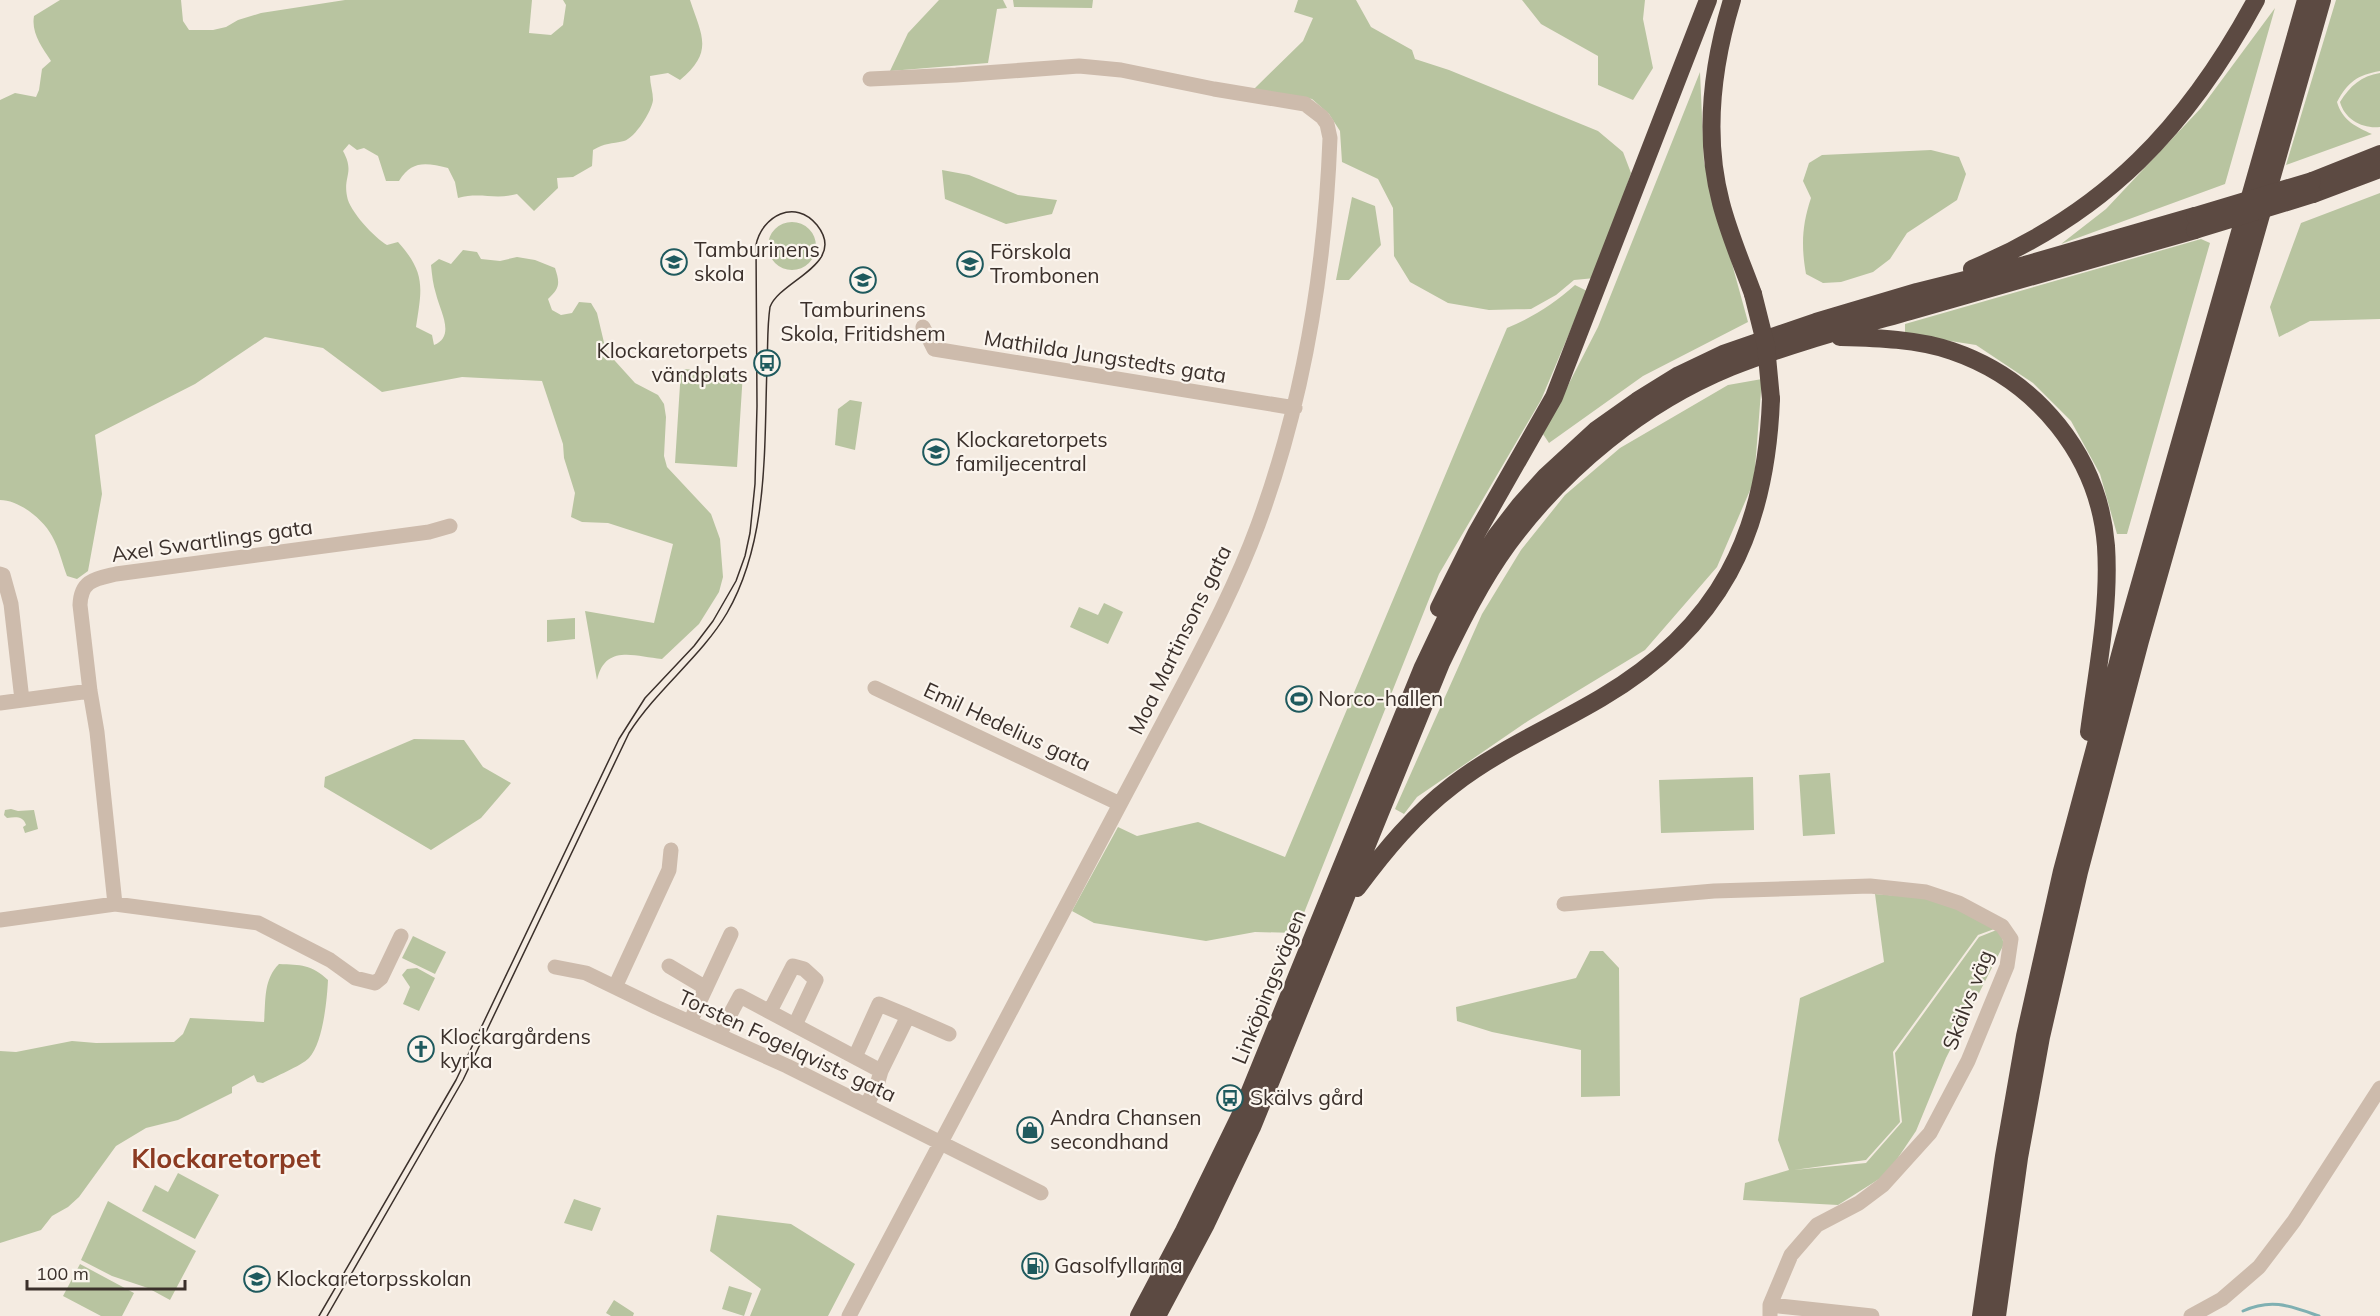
<svg xmlns="http://www.w3.org/2000/svg" width="2380" height="1316" font-family="Mulish,sans-serif">
<rect width="100%" height="100%" fill="#f4ebe1"/>
<!-- green -->
<path fill="#b8c4a0" d="M 60,0 L 181,0 L 183,21 L 189,30 L 213,30 L 226,27 L 238,20 L 261,13 L 345,0 L 532,0 L 529,33 L 551,35 L 563,25 L 566,5 L 563,0 L 690,0 C 702,36 714,52 680,80 L 668,73 L 650,76 C 650,84 653,92 653,100 C 652,111 635,138 624,141 C 611,144 605,143 593,150 L 592,166 L 573,177 L 557,178 L 558,188 L 534,211 L 517,194 C 495,200 480,192 458,198 L 455,182 L 448,168 C 426,163 412,160 399,181 L 386,181 L 378,156 L 364,148 L 357,150 L 349,144 L 343,151 C 355,173 343,176 347,196 C 349,211 375,238 387,245 L 398,242 C 426,273 422,288 416,327 L 432,335 L 434,345 C 456,336 440,311 436,294 C 433,285 432,275 431,265 L 439,259 L 451,264 L 463,250 L 477,252 L 481,259 L 500,261 L 517,257 L 535,260 L 555,268 C 560,283 560,288 548,299 L 552,310 L 561,315 L 572,313 L 579,302 L 591,303 L 597,313 L 606,351 L 635,383 L 658,395 L 664,404 L 666,417 L 664,456 L 667,467 L 711,514 L 720,539 L 723,577 L 719,592 L 699,624 L 662,659 C 634,656 605,644 597,680 L 585,611 L 654,623 L 673,544 L 608,523 L 582,522 L 571,517 L 575,493 L 564,458 L 563,444 L 542,381 L 462,377 L 382,392 L 323,348 L 265,337 L 195,384 L 95,435 L 102,494 L 88,571 L 77,579 L 67,576 C 62,563 59,548 52,536 C 43,519 19,500 0,500 L 0,100 L 15,93 L 36,97 L 39,90 L 42,69 L 51,61 C 42,47 31,33 34,16 Z
M 939,0 L 1003,0 L 1007,8 L 997,9 L 988,63 L 890,71 L 908,33 Z
M 1013,0 L 1093,0 L 1092,8 L 1014,7 Z
M 1298,0 L 1356,0 L 1371,27 L 1412,50 L 1415,59 L 1449,70 L 1598,131 L 1623,152 L 1631,173 L 1595,278 L 1574,280 L 1556,295 L 1531,309 L 1489,310 L 1448,303 L 1410,282 L 1394,256 L 1393,208 L 1378,179 L 1342,162 L 1340,131 L 1329,114 L 1312,99 L 1254,89 L 1303,41 L 1313,18 L 1294,12 Z
M 1522,0 L 1645,0 L 1643,19 L 1653,68 L 1633,100 L 1598,85 L 1598,56 L 1541,24 Z
M 2336,0 L 2380,0 L 2380,71 C 2357,75 2348,82 2337,102 C 2342,120 2356,127 2372,134 L 2286,165 Z
M 2275,8 L 2225,184 L 2061,244 L 2106,209 L 2201,108 Z
M 1700,72 L 1704,162 L 1748,322 L 1643,376 L 1549,443 L 1543,434 L 1598,327 Z
M 2380,73 L 2380,127 C 2363,129 2345,120 2340,102 C 2350,86 2361,76 2380,73 Z
M 1931,150 L 1959,157 L 1966,174 L 1957,200 L 1907,233 L 1890,259 L 1873,272 L 1841,282 L 1823,283 L 1806,274 C 1801,246 1802,225 1811,198 L 1803,181 L 1809,163 L 1822,155 Z
M 942,170 L 969,175 L 1018,195 L 1057,200 L 1052,214 L 1006,224 L 945,199 Z
M 2380,193 L 2380,319 L 2310,321 L 2279,337 L 2270,307 L 2301,223 Z
M 1352,197 L 1375,206 L 1381,245 L 1349,280 L 1336,280 Z
M768 246a24 24 0 1 1 48 0a24 24 0 1 1-48 0Z
M 2201,239 L 2210,243 L 2127,534 L 2117,534 L 2100,474 L 2071,421 L 2033,383 L 1976,345 L 1905,334 L 1905,324 Z
M 1575,285 L 1587,291 L 1541,400 L 1439,574 L 1296,933 L 1255,932 L 1206,941 L 1094,923 L 1072,911 L 1118,827 L 1137,836 L 1198,822 L 1285,857 L 1507,328 C 1533,317 1554,304 1575,285 Z
M 681,369 L 743,372 L 737,467 L 675,463 Z
M 1762,379 L 1754,481 L 1717,567 L 1645,650 L 1528,721 L 1417,797 L 1404,814 L 1395,809 L 1482,614 L 1521,550 L 1565,495 L 1620,448 L 1728,385 Z
M 850,400 L 862,402 L 855,450 L 835,445 L 838,409 Z
M 1104,603 L 1123,612 L 1108,644 L 1070,627 L 1079,607 L 1098,615 Z
M 575,618 L 575,639 L 547,642 L 547,620 Z
M 414,739 L 464,740 L 483,767 L 511,783 L 481,818 L 431,850 L 324,787 L 325,777 Z
M 1830,773 L 1835,834 L 1803,836 L 1799,775 Z
M 1753,777 L 1754,830 L 1661,833 L 1659,780 Z
M 11,809 L 18,811 L 34,810 L 38,829 L 25,833 L 23,827 L 26,825 C 23,816 16,817 7,818 L 4,815 L 5,810 Z
M 1875,894 L 1926,898 L 1963,911 L 1997,928 L 1978,935 L 1893,1052 L 1900,1122 L 1866,1160 L 1794,1170 L 1866,1163 L 1902,1122 L 1895,1053 L 1979,937 L 1999,929 L 2004,944 L 1946,1058 L 1916,1131 L 1887,1174 L 1838,1205 L 1743,1200 L 1745,1183 L 1789,1170 L 1778,1140 L 1800,998 L 1884,962 Z
M 413,936 L 446,952 L 435,974 L 402,958 Z
M 1590,951 L 1603,951 L 1619,968 L 1620,1096 L 1581,1097 L 1581,1050 L 1492,1032 L 1457,1021 L 1456,1007 L 1576,978 Z
M 279,964 C 301,965 311,964 328,980 C 327,1000 323,1043 309,1058 C 301,1066 274,1077 263,1083 L 257,1082 L 254,1075 L 232,1087 L 232,1093 L 178,1120 L 146,1128 L 116,1146 L 79,1197 L 68,1207 L 52,1216 L 41,1230 L 0,1243 L 0,1051 L 16,1052 L 72,1041 L 96,1043 L 174,1042 L 183,1034 L 190,1018 L 264,1022 C 266,1001 263,980 279,964 Z
M 417,968 L 435,978 L 419,1011 L 403,1004 L 410,987 L 402,975 L 407,969 Z
M 178,1173 L 219,1195 L 195,1239 L 142,1211 L 155,1185 L 168,1192 Z
M 574,1199 L 601,1208 L 592,1231 L 564,1223 Z
M 108,1201 L 196,1251 L 170,1300 L 148,1288 L 112,1276 L 81,1260 Z
M 717,1215 L 791,1224 L 855,1264 L 828,1316 L 750,1316 L 761,1289 L 710,1251 Z
M 80,1264 L 134,1293 L 122,1316 L 101,1316 L 63,1296 Z
M 729,1286 L 752,1293 L 744,1316 L 722,1309 Z
M 614,1300 L 634,1313 L 633,1316 L 611,1316 L 606,1313 Z"/>
<g fill="none" stroke-linecap="round" stroke-linejoin="round">
<!-- stream -->
<path stroke="#7fb0b2" stroke-width="3" d="M 2243,1311 C 2272,1298 2290,1306 2319,1316"/>
<!-- minor -->
<path stroke="#cdbbac" stroke-width="15" d="M 923,327 L 934,349 L 1295,408
M 0,574 L 3,575 L 11,604 L 22,700
M 875,688 L 1120,804
M 0,703 L 90,691
M 115,904 L 97,732 L 90,691 L 80,605 C 81,580 95,579 116,574 L 429,532 L 450,526
M 1564,904 L 1714,891 L 1870,886 L 1926,892 L 1959,903 L 2002,926 L 2011,939 L 2007,966 L 1968,1061 L 1930,1133 L 1883,1185 L 1859,1203 L 1817,1225 L 1791,1255 L 1770,1305 L 1770,1316
M 0,920 L 115,904 L 258,923 L 330,960 L 355,978 L 375,983 L 381,978 L 401,936
M 669,966 L 706,988
M 555,967 L 586,973 L 656,1007 L 787,1066 L 1041,1193
M 615,987 L 669,870 L 671,850
M 770,1011 L 793,966 L 804,969 L 816,980 L 795,1025
M 908,1016 L 949,1034
M 690,1022 L 731,934
M 719,1035 L 740,996 L 881,1071 L 877,1085 L 867,1104
M 855,1057 L 879,1004 L 908,1016 L 881,1071
M 1770,1305 L 1872,1316
M 849,1316 L 1181,689 C 1209,636 1237,582 1258,525 C 1304,400 1325,271 1330,138 L 1327,124 L 1322,117 L 1305,104 L 1214,89 L 1121,70 L 1079,66 L 956,75 L 870,79
M 2191,1316 L 2222,1299 L 2259,1267 L 2294,1221 L 2380,1088"/>
<!-- highway -->
<path stroke="#5c4a42" stroke-width="18" d="M 1732,0 C 1712,66 1703,135 1721,203 C 1729,234 1742,264 1753,294
M 2312,181 L 2380,154
M 2313,194 L 2380,169
M 1972,269 C 2106,213 2188,126 2256,0
M 1840,337 C 1877,338 1917,339 1952,351 C 2037,380 2099,456 2106,546 C 2110,608 2097,671 2089,732
M 1439,608 L 1476,534 L 1554,397 L 1708,0
M 1357,888 C 1385,850 1415,814 1453,785 C 1498,750 1552,727 1601,698 C 1720,628 1766,534 1771,399
M 1139,1316 L 1184,1231 L 1240,1116 L 1423,667 L 1451,608 L 1496,536 L 1520,505 L 1546,476 L 1596,430 L 1637,401 L 1679,375 L 1723,354 L 1816,322 L 1917,292 L 2025,265 L 2195,216
M 1157,1316 L 1206,1224 L 1252,1127 L 1441,663 C 1461,622 1481,581 1508,544 C 1564,468 1643,403 1731,367 C 1789,344 1850,328 1910,311 C 2005,284 2100,257 2195,230
M 1981,1316 L 2004,1156 L 2025,1036 L 2062,871 L 2124,640 L 2306,0
M 1997,1316 L 2019,1158 L 2041,1037 L 2079,872 L 2140,641 L 2322,0"/>
<!-- tram -->
<path stroke="#3b302b" stroke-width="1.5" d="M 319,1316 L 456,1080 L 619,739 L 645,698 L 694,646 L 713,621 L 736,581 L 745,556 L 750,533 L 755,484 L 757,406 L 756,245 C 762,216 795,198 817,225 C 848,264 780,280 770,307 C 767,327 768,347 767,366 C 764,448 769,540 727,613 C 701,657 658,688 629,733 L 463,1080 L 327,1316"/>
<!-- highway-bridge -->
<path stroke="#5c4a42" stroke-width="18" d="M 2195,216 L 2312,181
M 2195,230 L 2313,194
M 1753,294 L 1766,346 L 1771,399"/>
</g>
<!-- icons -->
<defs>
<g id="school-ring" transform="scale(1.35)"><circle r="9.5" fill="#fbf5ee" stroke="#1f5a5e" stroke-width="1.5"/><path d="M0-5L7-2L0 1L-7-2ZM-4 1L0 2.5L4 1V4Q0 6-4 4Z" fill="#1f5a5e"/></g>
<g id="bus-ring" transform="scale(1.35)"><circle r="9.5" fill="#fbf5ee" stroke="#1f5a5e" stroke-width="1.5"/><path d="M-5-6H5V4H4V6H2V4H-2V6H-4V4H-5ZM-3.5-4V0h7V-4ZM-3.5 1.2v1.5H-2V1.2ZM2 1.2v1.5H3.5V1.2Z" fill="#1f5a5e"/></g>
<g id="stadium-ring" transform="scale(1.35)"><circle r="9.5" fill="#fbf5ee" stroke="#1f5a5e" stroke-width="1.5"/><path d="M0-5a6.5 5 0 1 0 0 10a6.5 5 0 1 0 0-10ZM-3.5-1.8h7v3.6h-7Z" fill="#1f5a5e"/></g>
<g id="church-ring" transform="scale(1.35)"><circle r="9.5" fill="#fbf5ee" stroke="#1f5a5e" stroke-width="1.5"/><path d="M-1.2-6h2.4v3.5h3.3v2.4h-3.3V6h-2.4V-.1h-3.3v-2.4h3.3Z" fill="#1f5a5e"/></g>
<g id="shop-ring" transform="scale(1.35)"><circle r="9.5" fill="#fbf5ee" stroke="#1f5a5e" stroke-width="1.5"/><path d="M-5-2.5h2.3a2.7 3.5 0 0 1 5.4 0H5L5.5 6h-11ZM-1.5-2.5h3a1.5 2.3 0 0 0-3 0Z" fill="#1f5a5e"/></g>
<g id="fuel-ring" transform="scale(1.35)"><circle r="9.5" fill="#fbf5ee" stroke="#1f5a5e" stroke-width="1.5"/><path d="M-5.5-6h7V0h2V4h1.3V-2.5L3-4.5l.8-.8L6-3V5H2.5V1h-1V6h-7ZM-4.2-4.7v3.2H.2V-4.7Z" fill="#1f5a5e"/></g>
</defs>
<g fill-rule="evenodd">
<use href="#school-ring" x="674" y="262"/>
<use href="#school-ring" x="970" y="264"/>
<use href="#school-ring" x="863" y="280"/>
<use href="#bus-ring" x="767" y="363"/>
<use href="#school-ring" x="936" y="452"/>
<use href="#stadium-ring" x="1299" y="699"/>
<use href="#church-ring" x="421" y="1049"/>
<use href="#bus-ring" x="1230" y="1098"/>
<use href="#shop-ring" x="1030" y="1130"/>
<use href="#fuel-ring" x="1035" y="1266"/>
<use href="#school-ring" x="257" y="1279"/>
</g>
<g text-anchor="middle" stroke-width="4.5" stroke-linejoin="round" paint-order="stroke">
<!-- poi labels -->
<g font-size="21" fill="#3b302b" stroke="#fbf5ee" text-anchor="start">
<text x="694" y="257">Tamburinens<tspan x="694" dy="24">skola</tspan></text>
<text x="990" y="259">Förskola<tspan x="990" dy="24">Trombonen</tspan></text>
<text x="863" y="317" text-anchor="middle">Tamburinens<tspan x="863" dy="24">Skola, Fritidshem</tspan></text>
<text x="748" y="358" text-anchor="end">Klockaretorpets<tspan x="748" dy="24">vändplats</tspan></text>
<text x="956" y="447">Klockaretorpets<tspan x="956" dy="24">familjecentral</tspan></text>
<text x="1318" y="706">Norco-hallen</text>
<text x="440" y="1044">Klockargårdens<tspan x="440" dy="24">kyrka</tspan></text>
<text x="1250" y="1105">Skälvs gård</text>
<text x="1050" y="1125">Andra Chansen<tspan x="1050" dy="24">secondhand</tspan></text>
<text x="1054" y="1273">Gasolfyllarna</text>
<text x="276" y="1286">Klockaretorpsskolan</text>
</g>
<!-- street labels -->
<g font-size="21" fill="#3b302b" stroke="#fbf5ee">
<text transform="translate(1105 357) rotate(9)" y="7">Mathilda Jungstedts gata</text>
<text transform="translate(212 541) rotate(-8)" y="7">Axel Swartlings gata</text>
<text transform="translate(1180 640) rotate(-64)" y="7">Moa Martinsons gata</text>
<text transform="translate(1007 727) rotate(25)" y="7">Emil Hedelius gata</text>
<text transform="translate(1269 987) rotate(-68)" y="7">Linköpingsvägen</text>
<text transform="translate(1968 1000) rotate(-69)" y="7">Skälvs väg</text>
<text transform="translate(787 1046) rotate(25)" y="7">Torsten Fogelqvists gata</text>
</g>
<!-- district labels -->
<g font-size="27" font-weight="bold" fill="#8c3b22" stroke="#fbf5ee">
<text x="226" y="1168">Klockaretorpet</text>
</g>
</g>
<!-- scale -->
<path d="M27 1280v9h158v-9" fill="none" stroke="#3b302b" stroke-width="3"/>
<text x="36" y="1280" font-size="18" fill="#3b302b" stroke="#fbf5ee" stroke-width="4.5" paint-order="stroke">100 m</text>
</svg>
